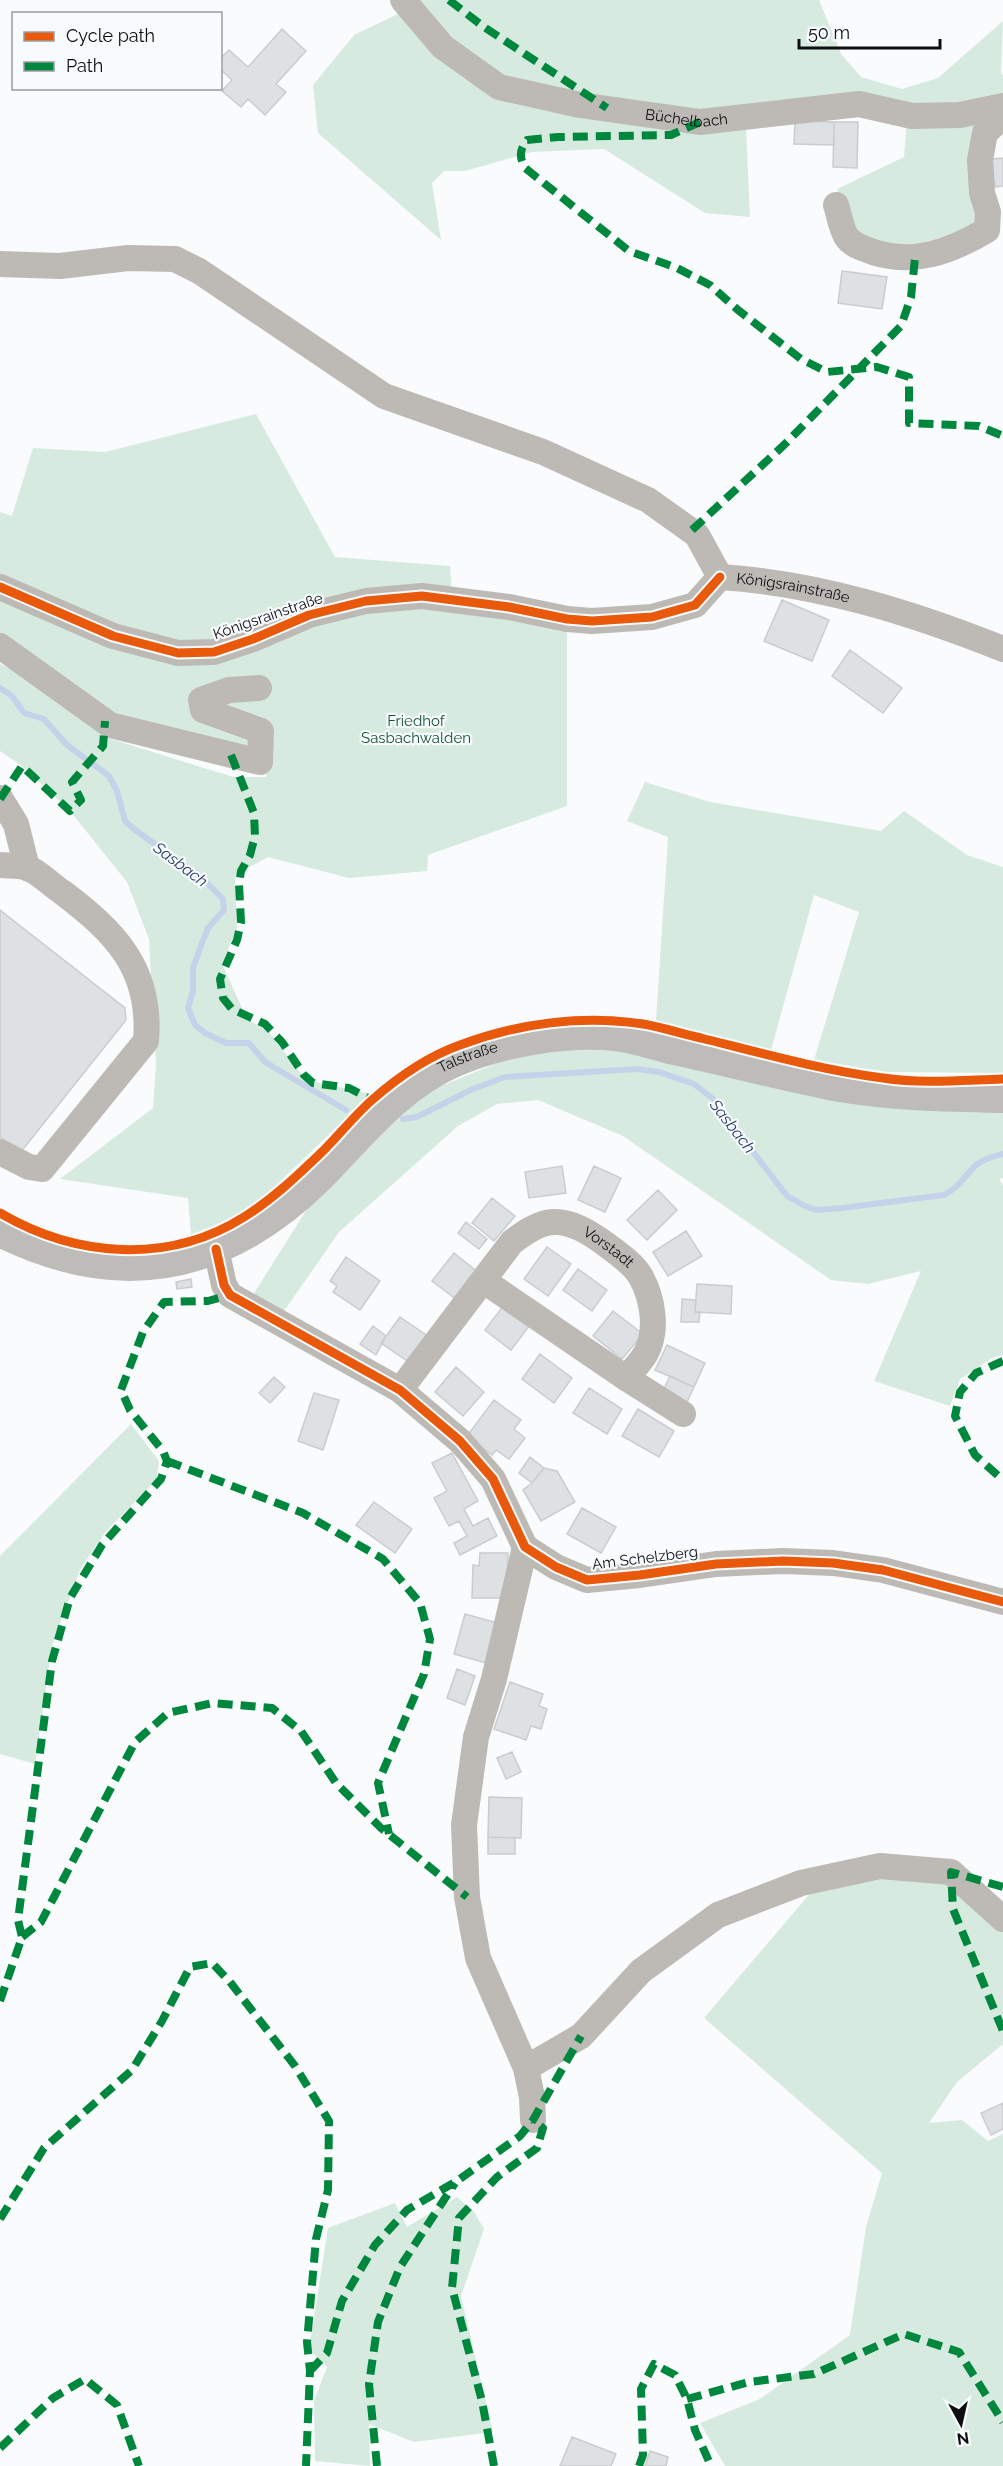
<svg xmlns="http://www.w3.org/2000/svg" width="1003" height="2466" font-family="Raleway,sans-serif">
<rect width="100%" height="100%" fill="#f9fbfd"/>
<!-- green -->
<path fill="#d7eadf" d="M 413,0 L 819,0 L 841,54 L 861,77 L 902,89 L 938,78 L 1003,21 L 1001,73 L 1003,75 L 1003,94 L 980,216 L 960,241 L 889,253 L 848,229 L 837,189 L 904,157 L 908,106 L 671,113 L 676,133 L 746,127 L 750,217 L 705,213 L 604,149 L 532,152 L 465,171 L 444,171 L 432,183 L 441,240 L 318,133 L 313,85 L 354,35 L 402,12 L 446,40 Z
M 256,414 L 335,557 L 450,566 L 452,594 L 200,645 L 159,641 L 0,579 L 0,512 L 12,516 L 33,448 L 105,452 Z
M 0,598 L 181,661 L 364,611 L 419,606 L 567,628 L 567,806 L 428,855 L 427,871 L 349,878 L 268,857 L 235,875 L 237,928 L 222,964 L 247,1019 L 269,1032 L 306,1080 L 371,1094 L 268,1193 L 233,1218 L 191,1235 L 188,1198 L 60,1179 L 153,1108 L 156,1064 L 149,939 L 127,882 L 70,811 L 22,766 L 0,751 L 0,664 L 53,691 L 111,739 L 233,777 L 266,777 L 268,750 L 111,717 L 0,639 Z
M 645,782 L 710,802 L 881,831 L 904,811 L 967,855 L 1003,867 L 1003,1073 L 886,1072 L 814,1060 L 859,912 L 814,895 L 771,1050 L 656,1021 L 668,837 L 627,821 Z
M 566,1045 L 614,1046 L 1003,1110 L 1003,1178 L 999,1179 L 1003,1185 L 1003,1355 L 992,1358 L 960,1379 L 950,1406 L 874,1381 L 921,1271 L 868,1284 L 831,1280 L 623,1136 L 538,1100 L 497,1104 L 458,1126 L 339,1232 L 282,1314 L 251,1298 L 314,1198 L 376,1133 L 434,1089 L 507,1059 Z
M 131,1424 L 159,1461 L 156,1481 L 106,1531 L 80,1570 L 52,1645 L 35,1764 L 0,1754 L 0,1556 Z
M 879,1876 L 931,1878 L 963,1889 L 1003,1926 L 1003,2044 L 957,2082 L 929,2123 L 962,2120 L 988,2141 L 1003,2134 L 1003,2466 L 725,2466 L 700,2423 L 760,2399 L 850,2335 L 866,2227 L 882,2173 L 704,2018 L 813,1890 Z
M 457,2197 L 474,2212 L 484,2229 L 461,2296 L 493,2432 L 414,2442 L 369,2424 L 370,2466 L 315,2461 L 314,2401 L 327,2367 L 309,2349 L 328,2228 L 395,2203 L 407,2227 Z"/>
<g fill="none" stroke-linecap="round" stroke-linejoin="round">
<!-- stream -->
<path stroke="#c5d2ea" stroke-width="6" d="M 0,688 L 12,696 L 24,713 L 44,719 L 67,745 L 109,776 L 117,791 L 125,821 L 135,830 L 200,876 L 223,899 L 224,910 L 208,928 L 199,951 L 193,968 L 193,991 L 188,1008 L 195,1025 L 205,1033 L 226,1043 L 249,1043 L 265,1062 L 346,1110
M 403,1119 L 417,1117 L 473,1089 L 505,1077 L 637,1069 L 659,1072 L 694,1084 L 712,1098 L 787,1196 L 805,1206 L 816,1210 L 842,1208 L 944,1195 C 962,1185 963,1177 976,1165 C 984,1159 994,1156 1003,1154"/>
</g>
<!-- building -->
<path fill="#dee1e3" stroke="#caccce" stroke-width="1.5" d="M 282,29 L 306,51 L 276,84 L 286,92 L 265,115 L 248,99 L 241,107 L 222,91 L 232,80 L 220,69 L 220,59 L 229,50 L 248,67 Z
M 795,121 L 834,122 L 834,145 L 794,144 Z
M 834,122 L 858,122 L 857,168 L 833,167 Z
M 1003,158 L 1003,186 L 995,187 L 992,159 Z
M 842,271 L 887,277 L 882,309 L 838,303 Z
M 782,600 L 829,620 L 812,661 L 764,641 Z
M 850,650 L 902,688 L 883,713 L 832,676 Z
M 0,910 L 125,1008 L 126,1020 L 20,1153 L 0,1137 Z
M 562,1166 L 566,1193 L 529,1198 L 525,1172 Z
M 594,1166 L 621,1178 L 605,1212 L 578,1200 Z
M 658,1190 L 677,1210 L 647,1240 L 627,1220 Z
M 492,1198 L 515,1216 L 494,1241 L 472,1223 Z
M 466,1222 L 487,1239 L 479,1249 L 458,1233 Z
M 686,1231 L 702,1256 L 668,1276 L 653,1252 Z
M 547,1247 L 571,1264 L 548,1296 L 524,1279 Z
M 454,1253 L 479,1273 L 457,1300 L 432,1281 Z
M 346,1257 L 380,1281 L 360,1310 L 333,1292 L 337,1286 L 330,1281 Z
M 578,1269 L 607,1290 L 592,1311 L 563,1290 Z
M 191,1279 L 192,1287 L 177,1289 L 176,1282 Z
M 697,1284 L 732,1286 L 731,1314 L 695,1312 Z
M 682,1299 L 696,1300 L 695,1312 L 700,1312 L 699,1322 L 681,1322 Z
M 504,1305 L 530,1325 L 511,1350 L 485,1330 Z
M 613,1311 L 643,1334 L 622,1359 L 593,1336 Z
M 400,1317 L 429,1337 L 410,1363 L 381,1343 Z
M 373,1326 L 386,1336 L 376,1355 L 360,1344 Z
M 667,1345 L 705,1363 L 694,1387 L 655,1370 Z
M 540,1354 L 572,1378 L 554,1403 L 522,1379 Z
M 456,1367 L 484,1392 L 463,1416 L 435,1392 Z
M 670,1376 L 694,1387 L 687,1402 L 663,1391 Z
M 274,1377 L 285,1387 L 270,1403 L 259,1393 Z
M 589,1388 L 622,1409 L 607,1434 L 573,1413 Z
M 314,1393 L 339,1400 L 323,1450 L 298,1441 Z
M 494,1400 L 521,1420 L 514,1429 L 525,1438 L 509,1459 L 496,1450 L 492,1455 L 467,1436 Z
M 638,1409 L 674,1431 L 659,1457 L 622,1436 Z
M 452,1453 L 478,1501 L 464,1509 L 473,1526 L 488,1518 L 497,1536 L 460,1555 L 454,1543 L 467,1536 L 459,1521 L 449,1526 L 434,1498 L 447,1491 L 432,1463 Z
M 530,1457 L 544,1468 L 532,1483 L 519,1473 Z
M 544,1468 L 557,1471 L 575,1502 L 541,1521 L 523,1490 L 532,1483 Z
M 374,1502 L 412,1529 L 395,1553 L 356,1525 Z
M 582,1508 L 616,1527 L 601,1553 L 567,1534 Z
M 480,1553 L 508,1553 L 507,1598 L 472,1598 L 473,1565 L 479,1566 Z
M 465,1614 L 501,1624 L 490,1664 L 454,1654 Z
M 457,1669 L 475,1676 L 465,1705 L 447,1698 Z
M 510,1682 L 543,1694 L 539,1706 L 547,1709 L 541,1729 L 531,1726 L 526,1740 L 494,1729 Z
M 512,1752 L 521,1772 L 506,1779 L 497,1758 Z
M 489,1797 L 522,1798 L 521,1838 L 488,1837 Z
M 488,1837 L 515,1838 L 515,1854 L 488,1854 Z
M 1003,2103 L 1003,2129 L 991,2135 L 981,2113 Z
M 572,2437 L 616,2454 L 611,2466 L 560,2466 Z
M 650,2451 L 668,2457 L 666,2466 L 645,2466 Z"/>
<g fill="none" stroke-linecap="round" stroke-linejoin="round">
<!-- minor -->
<g stroke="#bdbab6" stroke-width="26">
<path id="s1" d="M 403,0 L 443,47 L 499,87 L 580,105 L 700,122 L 859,104 L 912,116 L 960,115 L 1003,106"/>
<path d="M 836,205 C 839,214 841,228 846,236 C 852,246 863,248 873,252 C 914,265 950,252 987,230 L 988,212 L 982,193 L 980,160 L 985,133 L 1003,116"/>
<path d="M 0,264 L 60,266 L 128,258 L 175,259 L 199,271 L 384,396 L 543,452 L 648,500 L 697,535 L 720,577"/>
<path id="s2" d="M 720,577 C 817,583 913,613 1003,649"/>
<path d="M 0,587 L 113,636 L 178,653 L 214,652 L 253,639 L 309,615 L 366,601 L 422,596 L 509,607 L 567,619 L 592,621 L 652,617 L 695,605 L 720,577"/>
<path d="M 0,646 L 110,725 L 260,762 L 261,731 L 203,710 L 201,700 L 229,690 L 259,688"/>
<path d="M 0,798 L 16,824 L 27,868"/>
<path d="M 0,865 C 8,866 20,865 28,868 C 39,872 51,885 62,892 C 115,932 152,969 146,1041 L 42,1169 L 29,1167 L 0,1152"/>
<path d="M 216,1249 L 224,1285 L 230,1295 L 400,1390 L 460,1441 L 493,1479 L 525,1547 L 556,1567 L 587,1580 L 640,1575 L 716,1564 L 783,1561 L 833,1563 L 883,1570 L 1003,1602"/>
<path d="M 626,1378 L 683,1414"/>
<path id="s3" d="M 400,1390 L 512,1242 C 524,1233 538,1223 553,1222 C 572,1221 590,1233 604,1243 C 616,1252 634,1264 641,1277 C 653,1299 658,1330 646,1353 C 641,1362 632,1371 626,1378 L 484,1281"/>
<path d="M 525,1547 L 494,1679 L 476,1737 L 464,1825 L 467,1897 L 478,1958 L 526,2068 L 532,2097 L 533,2120"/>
<path d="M 526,2068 L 581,2036 L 641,1971 L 718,1915 L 801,1883 L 880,1866 L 951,1872 L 1003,1919"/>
</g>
<!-- major -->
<path stroke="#bebcb9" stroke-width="32" id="s4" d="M 0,1231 C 120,1291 225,1270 319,1177 C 360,1135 400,1084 455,1061 C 502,1041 565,1030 616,1035 C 635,1038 655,1044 674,1049 C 728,1061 781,1074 834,1085 C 891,1095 945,1096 1003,1097"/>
<!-- quiet -->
<path stroke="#00873e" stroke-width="8" stroke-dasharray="15 8" stroke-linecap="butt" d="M 449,0 L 484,27 L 607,108
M 700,122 L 671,135 L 558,137 L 527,140 C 519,151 519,156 525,168 L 629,251 L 677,268 L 710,285 L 738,310 L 801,359 L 827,372 L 877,367 L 909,377 L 909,423 L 979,426 L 1003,436
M 692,530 L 784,445 L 901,326 L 911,297 L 915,258
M 231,755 L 254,813 L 255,836 L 250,855 L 241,871 L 239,884 L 241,922 L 237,940 L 220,979 L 223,998 L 232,1009 L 265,1024 L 282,1042 L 304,1075 L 313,1083 L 349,1088 L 372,1100
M 0,799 L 22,766 L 70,811 L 81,800 L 72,782 L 103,746 L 105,721
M 1003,1361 L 976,1373 L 960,1392 L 955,1416 L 975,1455 L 1003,1480
M 167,1461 L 303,1513 L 383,1559 L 420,1603 L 430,1639 L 424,1674 L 378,1783 L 389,1834
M 1003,1887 L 951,1872 L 953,1909 L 1003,2031
M 22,1937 L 41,1922 L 135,1742 L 168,1713 L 213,1703 L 272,1708 L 301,1731 L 336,1783 L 381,1828 L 467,1897
M 0,2001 L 22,1937 L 18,1920 L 52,1661 L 70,1598 L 102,1545 L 161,1479 L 167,1461 L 163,1451 L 130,1410 L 121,1390 L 143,1332 L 164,1302 L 208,1301 L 230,1295
M 0,2219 L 44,2148 L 132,2070 L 162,2021 L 190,1967 L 212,1963 L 230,1982 L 295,2066 L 329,2121 L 328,2190 L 316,2239 L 307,2342 L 310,2371 L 306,2466
M 310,2371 L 327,2353 L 342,2301 L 375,2245 L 407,2210 L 457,2181 L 520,2136 L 533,2120 L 581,2036
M 687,2399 L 749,2382 L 814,2374 L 904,2334 L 959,2352 L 1003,2422
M 0,2448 L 53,2398 L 85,2379 L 117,2405 L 139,2466
M 377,2466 L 369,2384 L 378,2322 L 400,2267 L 455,2183
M 494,2466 L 482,2401 L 452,2288 L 459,2218 L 497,2177 L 537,2148 L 543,2128 L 533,2120
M 639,2466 L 643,2455 L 641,2389 L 654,2364 L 675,2375 L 687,2399 L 695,2430 L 711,2466"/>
<!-- cycleway casing -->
<g stroke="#f8fbfe" stroke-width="13">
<path id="cycleway" d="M 0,587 L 113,636 L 178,653 L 214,652 L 253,639 L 309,615 L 366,601 L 422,596 L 509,607 L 567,619 L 592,621 L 652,617 L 695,605 L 720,577
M 0,1213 C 75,1257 168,1265 244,1217 C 273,1199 298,1175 323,1151 C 340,1134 355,1115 372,1100 C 397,1078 429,1056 460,1045 C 518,1023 582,1015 643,1024 C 662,1027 682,1034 701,1038 C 761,1053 822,1070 883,1078 C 922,1084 964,1080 1003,1079
M 216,1249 L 224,1285 L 230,1295 L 400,1390 L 460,1441 L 493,1479 L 525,1547 L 556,1567 L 587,1580 L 640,1575 L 716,1564 L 783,1561 L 833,1563 L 883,1570 L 1003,1602"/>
</g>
<!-- cycleway -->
<use href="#cycleway" stroke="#e8590c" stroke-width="9"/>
</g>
<g text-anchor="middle" stroke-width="4.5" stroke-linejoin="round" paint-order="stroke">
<!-- street labels -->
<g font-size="15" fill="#0c0e11" stroke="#f8fbfe">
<text dy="5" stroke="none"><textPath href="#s1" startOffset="321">Büchelbach</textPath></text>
<text dy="5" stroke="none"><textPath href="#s2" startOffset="74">Königsrainstraße</textPath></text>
<text transform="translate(268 616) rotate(-19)" y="5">Königsrainstraße</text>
<text dy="5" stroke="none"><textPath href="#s4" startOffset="543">Talstraße</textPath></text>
<text dy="5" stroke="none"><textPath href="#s3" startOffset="294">Vorstadt</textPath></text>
<text transform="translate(645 1558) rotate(-7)" y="5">Am Schelzberg</text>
</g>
<!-- park labels -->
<g font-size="15" fill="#175333" stroke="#f8fbfe">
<text x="416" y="726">Friedhof<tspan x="416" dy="17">Sasbachwalden</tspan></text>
</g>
<!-- water labels -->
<g font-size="16" font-style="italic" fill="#283c68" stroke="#f8fbfe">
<text transform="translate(181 864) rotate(37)" y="6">Sasbach</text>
<text transform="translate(733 1126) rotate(52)" y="6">Sasbach</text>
</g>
</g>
<!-- legend -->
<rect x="12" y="12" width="210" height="78" fill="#f8fbfe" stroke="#9a9c9f" stroke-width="1.5"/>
<rect x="24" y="32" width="30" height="9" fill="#e8590c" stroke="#9a9c9f" stroke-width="1.5"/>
<text x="66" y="42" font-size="18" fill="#0c0e11">Cycle path</text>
<rect x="24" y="62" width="30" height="9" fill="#00873e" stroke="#9a9c9f" stroke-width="1.5"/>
<text x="66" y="72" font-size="18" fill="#0c0e11">Path</text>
<!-- north arrow -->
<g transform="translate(961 2424) rotate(172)" stroke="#f8fbfe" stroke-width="4.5" paint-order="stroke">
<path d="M0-4.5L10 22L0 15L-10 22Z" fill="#0c0e11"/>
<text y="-9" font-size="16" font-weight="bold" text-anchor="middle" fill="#0c0e11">N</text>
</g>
<!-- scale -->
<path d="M799 39v9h141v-9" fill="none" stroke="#0c0e11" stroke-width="3"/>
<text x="808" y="39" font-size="18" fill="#0c0e11" stroke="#f8fbfe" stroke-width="4.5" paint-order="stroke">50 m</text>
</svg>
